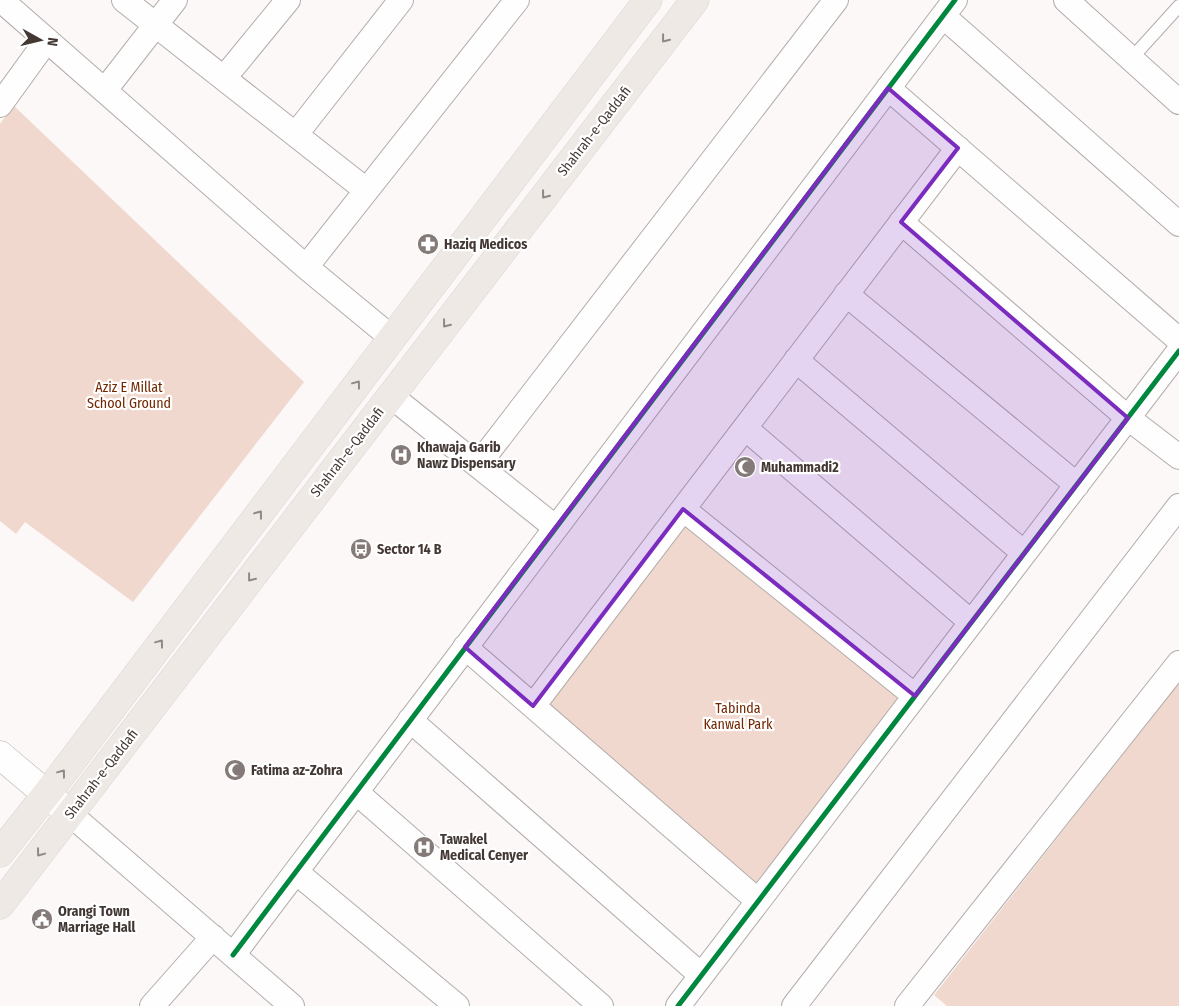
<svg xmlns="http://www.w3.org/2000/svg" width="1179" height="1006" font-family="'Fira Sans Condensed',sans-serif">
<rect width="100%" height="100%" fill="#fbf8f7"/>
<!-- green -->
<path fill="#f1d8ce" d="M 13,105 L 304,382 L 133,602 L 25,522 L 16,534 L 0,521 L 0,124 Z
M 683,509 L 915,696 L 758,901 L 533,706 Z
M 1179,683 L 1179,1006 L 947,1006 L 934,995 Z"/>
<g fill="none" stroke-linecap="round" stroke-linejoin="round">
<!-- service casing -->
<g stroke="#b2acaa" stroke-width="14">
<path id="service" d="M 1131,59 L 1179,6"/>
</g>
<!-- minor casing -->
<g stroke="#b2acaa" stroke-width="26">
<path id="minor" d="M 1,0 L 306,267
M 124,0 L 366,190
M 1066,0 L 1179,102
M 943,16 L 1179,224
M 224,78 L 288,0
M 888,88 L 1179,340
M 105,90 L 175,0
M 0,105 L 47,40
M 296,134 L 401,0
M 901,222 L 1128,418 L 1179,457
M 846,294 L 1077,485
M 392,338 L 306,267 L 517,0
M 796,360 L 1024,553
M 391,396 L 556,528
M 745,428 L 971,622
M 478,465 L 836,0
M 683,509 L 915,696
M 465,647 L 758,901
M 533,706 L 958,148
M 410,720 L 701,975
M 356,792 L 601,1006
M 70,814 L 292,1006
M 296,872 L 457,1006
M 233,955 L 955,0
M 152,1006 L 213,937
M 678,1006 L 1179,351
M 794,1006 L 1179,506
M 907,1006 L 1179,663"/>
</g>
<!-- secondary casing -->
<g stroke="#b2acaa" stroke-width="29">
<path id="secondary" d="M 0,755 L 70,814"/>
</g>
<!-- primary casing -->
<g stroke="#d8d5d3" stroke-width="29">
<path id="primary" d="M 0,853 L 56,782 L 648,0
M 0,905 L 695,0"/>
</g>
<!-- service -->
<use href="#service" stroke="#fefefe" stroke-width="12"/>
<!-- minor -->
<use href="#minor" stroke="#fefefe" stroke-width="24"/>
<!-- secondary -->
<use href="#secondary" stroke="#fefefe" stroke-width="28"/>
<!-- primary -->
<use href="#primary" stroke="#efe9e6" stroke-width="28"/>
<!-- cycleway casing -->
<g stroke="#fff" stroke-width="8">
<path id="cycleway" d="M 233,955 L 955,0
M 678,1006 L 1179,351"/>
</g>
<!-- cycleway -->
<use href="#cycleway" stroke="#00873e" stroke-width="5"/>
</g>
<!-- one-way arrows -->
<defs><path id="oneway-chevron" d="M-2-3.5L2.5 0L-2 3.5" fill="none" stroke-width="1.6" stroke-linecap="round" stroke-linejoin="round" transform="scale(1.25)"/></defs>
<g stroke="#918884">
<use href="#oneway-chevron" transform="translate(665 39) rotate(128)"/>
<use href="#oneway-chevron" transform="translate(545 195) rotate(128)"/>
<use href="#oneway-chevron" transform="translate(446 324) rotate(128)"/>
<use href="#oneway-chevron" transform="translate(357 384) rotate(-53)"/>
<use href="#oneway-chevron" transform="translate(259 514) rotate(-53)"/>
<use href="#oneway-chevron" transform="translate(251 578) rotate(128)"/>
<use href="#oneway-chevron" transform="translate(160 643) rotate(-53)"/>
<use href="#oneway-chevron" transform="translate(62 773) rotate(-53)"/>
<use href="#oneway-chevron" transform="translate(40 853) rotate(127)"/>
</g>
<!-- marked area -->
<path fill="#7b2cbf" fill-opacity="0.2" stroke="#7b2cbf" stroke-width="4" stroke-linejoin="round" d="M 888,88 L 958,148 L 901,222 L 1128,418 L 915,696 L 683,509 L 533,706 L 465,647 Z"/>
<!-- icons -->
<defs>
<g id="pharmacy-disc" transform="scale(1.125)"><circle r="9.5" fill="#847b78" stroke="#fff"/><path d="M-2-6h4v4h4v4h-4v4h-4v-4h-4v-4h4Z" fill="#fff"/></g>
<g id="hospital-disc" transform="scale(1.125)"><circle r="9.5" fill="#847b78" stroke="#fff"/><path d="M-5-5h3v3.5h4V-5h3V5h-3V1.5h-4V5h-3Z" fill="#fff"/></g>
<g id="mosque-disc" transform="scale(1.125)"><circle r="9.5" fill="#847b78" stroke="#fff"/><path d="M3.5-4.9A6 6 0 1 0 3.5 4.9A5 5 0 1 1 3.5-4.9Z" fill="#fff"/></g>
<g id="bus-disc" transform="scale(1.125)"><circle r="9.5" fill="#847b78" stroke="#fff"/><path d="M-5-6H5V4H4V6H2V4H-2V6H-4V4H-5ZM-3.5-4V0h7V-4ZM-3.5 1.2v1.5H-2V1.2ZM2 1.2v1.5H3.5V1.2Z" fill="#fff"/></g>
<g id="civic-disc" transform="scale(1.125)"><circle r="9.5" fill="#847b78" stroke="#fff"/><path d="M-.6-6.5H3V-4.5H.6V-3L4-1V1h2V6H-6V1h2V-1L-.6-3ZM-1.2 2.5V6h2.4V2.5Z" fill="#fff"/></g>
</defs>
<g fill-rule="evenodd">
<use href="#pharmacy-disc" x="428" y="244"/>
<use href="#hospital-disc" x="401" y="455"/>
<use href="#mosque-disc" x="745" y="467"/>
<use href="#bus-disc" x="361" y="549"/>
<use href="#mosque-disc" x="235" y="770"/>
<use href="#hospital-disc" x="424" y="847"/>
<use href="#civic-disc" x="42" y="919"/>
</g>
<g text-anchor="middle" stroke-width="4.5" stroke-linejoin="round" paint-order="stroke">
<!-- street labels -->
<g font-size="14" fill="#443834" stroke="#fff">
<text transform="translate(594 131) rotate(-52)" y="5">Shahrah-e-Qaddafi</text>
<text transform="translate(347 452) rotate(-52)" y="5">Shahrah-e-Qaddafi</text>
<text transform="translate(101 774) rotate(-52)" y="5">Shahrah-e-Qaddafi</text>
</g>
<!-- poi labels -->
<g font-size="14" font-weight="bold" fill="#443834" stroke="#fff" text-anchor="start">
<text x="444" y="249">Haziq Medicos</text>
<text x="417" y="452">Khawaja Garib<tspan x="417" dy="16">Nawz Dispensary</tspan></text>
<text x="761" y="472">Muhammadi2</text>
<text x="377" y="554">Sector 14 B</text>
<text x="251" y="775">Fatima az-Zohra</text>
<text x="440" y="844">Tawakel<tspan x="440" dy="16">Medical Cenyer</tspan></text>
<text x="58" y="916">Orangi Town<tspan x="58" dy="16">Marriage Hall</tspan></text>
</g>
<!-- park labels -->
<g font-size="14" fill="#722700" stroke="#fff">
<text x="129" y="392">Aziz E Millat<tspan x="129" dy="16">School Ground</tspan></text>
<text x="738" y="713">Tabinda<tspan x="738" dy="16">Kanwal Park</tspan></text>
</g>
</g>
<!-- north arrow -->
<g transform="translate(40 40) rotate(98)" stroke="#ffffff" stroke-width="4" paint-order="stroke">
<path d="M0-4L9 19L0 12L-9 19Z" fill="#443834"/>
<text y="-8" font-size="14" font-weight="bold" text-anchor="middle" fill="#443834">N</text>
</g>
</svg>
